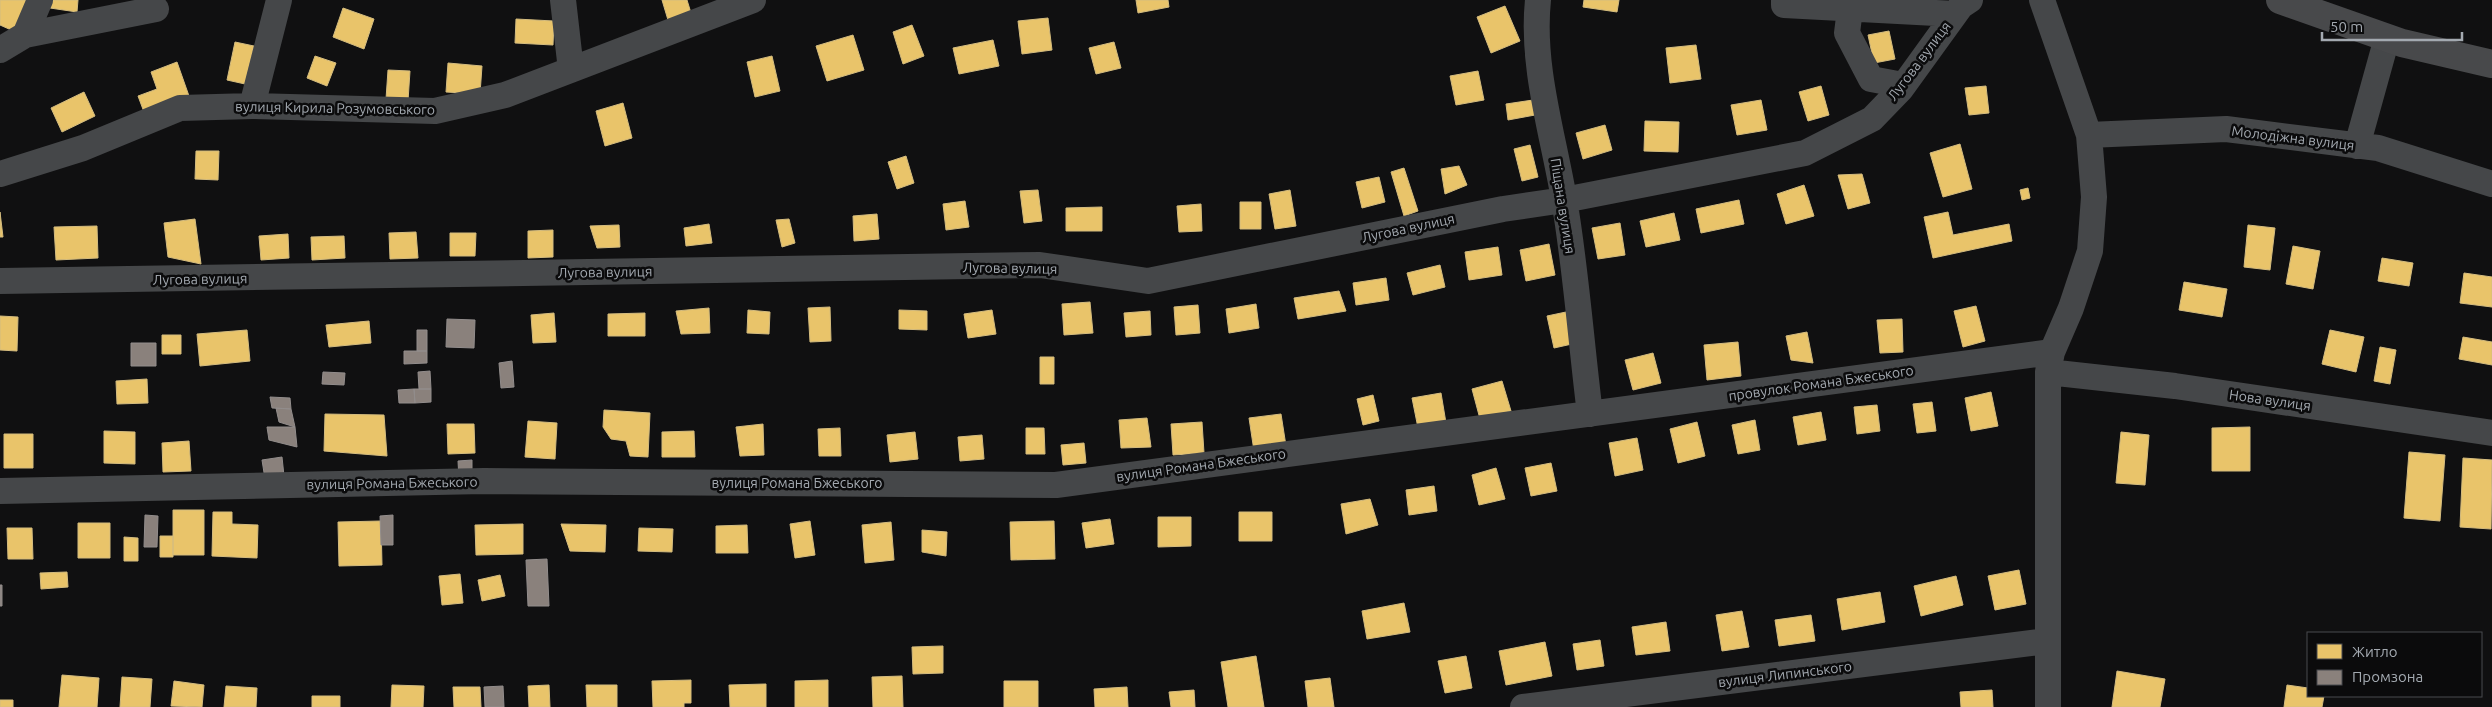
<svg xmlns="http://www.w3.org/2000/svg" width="2492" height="707" font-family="Ubuntu,sans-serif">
<rect width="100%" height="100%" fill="#101011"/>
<!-- homes -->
<path fill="#e9c46a" stroke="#d4bc7f" d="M 0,0 L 31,0 L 18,33 L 0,25 Z
M 51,0 L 78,0 L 77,12 L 50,8 Z
M 662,0 L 687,0 L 691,13 L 668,20 Z
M 1136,0 L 1168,0 L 1169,7 L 1138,13 Z
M 1584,0 L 1619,0 L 1617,12 L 1583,7 Z
M 1505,6 L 1520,41 L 1491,53 L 1477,17 Z
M 343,8 L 374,19 L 364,49 L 333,37 Z
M 1048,18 L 1052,50 L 1022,54 L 1018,21 Z
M 516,19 L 554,21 L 553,45 L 515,43 Z
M 912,25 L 924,56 L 903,64 L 893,32 Z
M 1889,31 L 1895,59 L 1874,63 L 1868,35 Z
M 853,35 L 864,70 L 827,81 L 816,46 Z
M 993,40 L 999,66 L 959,74 L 953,48 Z
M 235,42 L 254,46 L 245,84 L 227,80 Z
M 1114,42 L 1121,68 L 1096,74 L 1089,48 Z
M 1696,45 L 1701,79 L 1670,83 L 1666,48 Z
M 315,56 L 336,63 L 327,86 L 307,78 Z
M 772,56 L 780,91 L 755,97 L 747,62 Z
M 177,62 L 189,96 L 144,112 L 138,96 L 157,89 L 151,72 Z
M 448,63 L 482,66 L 480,94 L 446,92 Z
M 388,70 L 410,71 L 408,101 L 386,99 Z
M 1478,71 L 1484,100 L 1456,105 L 1450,76 Z
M 1821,86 L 1829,115 L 1808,121 L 1799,92 Z
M 1986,86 L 1989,113 L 1969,115 L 1965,88 Z
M 84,92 L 95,116 L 62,132 L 51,108 Z
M 1533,100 L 1535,115 L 1508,120 L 1506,104 Z
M 1761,100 L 1767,130 L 1737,135 L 1731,105 Z
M 623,103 L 632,138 L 605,146 L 596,111 Z
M 1645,121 L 1679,122 L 1678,152 L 1644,151 Z
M 1605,125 L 1612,150 L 1583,159 L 1576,133 Z
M 1960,144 L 1972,189 L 1943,197 L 1930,153 Z
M 1530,145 L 1538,177 L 1522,181 L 1514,149 Z
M 196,151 L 219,151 L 218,180 L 195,179 Z
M 906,156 L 914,183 L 897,189 L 888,162 Z
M 1459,166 L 1467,185 L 1445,194 L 1441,169 Z
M 1404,168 L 1418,211 L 1404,216 L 1391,172 Z
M 1862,174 L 1870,203 L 1848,209 L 1838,175 Z
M 1379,177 L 1385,202 L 1362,208 L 1356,182 Z
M 1804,185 L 1814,216 L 1786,224 L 1777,194 Z
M 2028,188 L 2030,198 L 2022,200 L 2020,190 Z
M 1038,190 L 1042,221 L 1024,223 L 1020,191 Z
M 1290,190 L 1296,226 L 1275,229 L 1269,194 Z
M 1739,200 L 1744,224 L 1701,233 L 1696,209 Z
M 965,201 L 969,227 L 946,230 L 943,204 Z
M 1240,202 L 1261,202 L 1261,229 L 1240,229 Z
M 1201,204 L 1202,231 L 1179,232 L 1177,206 Z
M 1102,207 L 1102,231 L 1066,231 L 1066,208 Z
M 0,212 L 3,237 L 0,237 Z
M 1948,212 L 1953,235 L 2009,224 L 2012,241 L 1933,258 L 1924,217 Z
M 1674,213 L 1680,240 L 1646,247 L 1640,221 Z
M 877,214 L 879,239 L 854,241 L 853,216 Z
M 195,219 L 201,264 L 168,257 L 164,223 Z
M 789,219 L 795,243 L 782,247 L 776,220 Z
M 1620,223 L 1625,255 L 1598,259 L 1592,228 Z
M 709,224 L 712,243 L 686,246 L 684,228 Z
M 619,225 L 620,247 L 597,248 L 590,226 Z
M 2248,225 L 2275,228 L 2270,270 L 2244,267 Z
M 97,226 L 98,258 L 56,260 L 54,227 Z
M 553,230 L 553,257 L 528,258 L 528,231 Z
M 416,232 L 418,258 L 390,259 L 389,233 Z
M 450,233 L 476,233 L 475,256 L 450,256 Z
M 288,234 L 289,258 L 261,260 L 259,236 Z
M 344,236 L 345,258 L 312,260 L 311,237 Z
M 1549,244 L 1555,275 L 1526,281 L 1520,250 Z
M 2293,246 L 2320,251 L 2313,289 L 2286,284 Z
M 1498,247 L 1502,275 L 1469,280 L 1465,252 Z
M 2382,258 L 2413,263 L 2409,286 L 2378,281 Z
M 1440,265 L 1445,287 L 1413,295 L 1407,273 Z
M 2464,273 L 2492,277 L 2492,307 L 2460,303 Z
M 1386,278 L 1389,300 L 1356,305 L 1353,283 Z
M 2184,282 L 2227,289 L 2222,317 L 2179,310 Z
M 1339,291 L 1346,311 L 1298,319 L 1294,298 Z
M 1090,302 L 1093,333 L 1064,335 L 1062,304 Z
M 1256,304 L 1259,328 L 1229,333 L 1226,309 Z
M 1198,305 L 1200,333 L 1176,335 L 1174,307 Z
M 1976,306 L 1985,341 L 1963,347 L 1954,311 Z
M 830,307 L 831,341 L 810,342 L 808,308 Z
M 709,308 L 710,333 L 681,334 L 676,311 Z
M 748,310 L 770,312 L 769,334 L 747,333 Z
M 899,310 L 927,311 L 927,330 L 899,329 Z
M 992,310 L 996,334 L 968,338 L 964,314 Z
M 1150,311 L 1151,335 L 1126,337 L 1124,313 Z
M 1566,312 L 1572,344 L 1554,348 L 1547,316 Z
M 554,313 L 556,342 L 533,343 L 531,315 Z
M 645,313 L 645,336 L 608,336 L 608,314 Z
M 0,316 L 18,317 L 17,351 L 0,350 Z
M 1902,319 L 1903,352 L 1880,353 L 1877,320 Z
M 369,321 L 371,343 L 329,347 L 326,325 Z
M 247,330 L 250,361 L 200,366 L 197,334 Z
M 2330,330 L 2364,337 L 2356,372 L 2322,364 Z
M 1807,332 L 1813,363 L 1791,360 L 1786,336 Z
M 162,335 L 181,335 L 181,354 L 162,354 Z
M 2463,337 L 2492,342 L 2492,365 L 2459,359 Z
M 1738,342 L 1741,376 L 1707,380 L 1704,345 Z
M 2380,347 L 2396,350 L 2390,384 L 2374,381 Z
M 1653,353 L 1661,383 L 1633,390 L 1625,360 Z
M 1040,357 L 1054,357 L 1054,384 L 1040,384 Z
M 147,379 L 148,403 L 117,404 L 116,381 Z
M 1502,381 L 1511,411 L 1480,419 L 1472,389 Z
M 1991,392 L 1998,426 L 1971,431 L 1965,398 Z
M 1441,393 L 1446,423 L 1418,428 L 1412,398 Z
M 1373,395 L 1379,421 L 1363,425 L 1357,399 Z
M 1932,402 L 1936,431 L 1917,433 L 1913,404 Z
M 1877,405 L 1880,431 L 1857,434 L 1854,407 Z
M 604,410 L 650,413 L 648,457 L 630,456 L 626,441 L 611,439 L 603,427 Z
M 1821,412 L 1826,440 L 1798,445 L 1793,417 Z
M 325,414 L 384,415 L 387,456 L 324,451 Z
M 1281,414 L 1286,446 L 1254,451 L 1249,418 Z
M 1147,418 L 1151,447 L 1121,448 L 1119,420 Z
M 1755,420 L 1760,450 L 1738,454 L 1732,425 Z
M 528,421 L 557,423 L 555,459 L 525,457 Z
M 1202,422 L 1204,453 L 1173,455 L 1171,424 Z
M 1697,422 L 1705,456 L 1678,463 L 1670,429 Z
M 447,424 L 474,424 L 475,453 L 448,454 Z
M 763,424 L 764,455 L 740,456 L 736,427 Z
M 2250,427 L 2250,471 L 2212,471 L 2212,428 Z
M 840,428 L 841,456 L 819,456 L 818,429 Z
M 1026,428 L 1044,428 L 1045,454 L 1026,454 Z
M 104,431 L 135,432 L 135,464 L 104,463 Z
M 694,431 L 695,457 L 662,457 L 662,432 Z
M 915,432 L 918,459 L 890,462 L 887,435 Z
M 2121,432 L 2149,435 L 2145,485 L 2116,483 Z
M 4,434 L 33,434 L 33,468 L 4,468 Z
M 982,435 L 984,459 L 960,461 L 958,437 Z
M 1637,438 L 1643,470 L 1615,476 L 1609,443 Z
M 189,441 L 191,471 L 163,472 L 162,443 Z
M 1084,443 L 1086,463 L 1063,465 L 1061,445 Z
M 2409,452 L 2445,455 L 2440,521 L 2404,518 Z
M 2463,458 L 2492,460 L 2491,529 L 2460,527 Z
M 1551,463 L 1557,491 L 1531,496 L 1525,468 Z
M 1496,468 L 1505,499 L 1479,505 L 1472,475 Z
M 1434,486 L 1437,511 L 1409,515 L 1406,490 Z
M 1370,499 L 1378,525 L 1346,534 L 1341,504 Z
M 173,510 L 204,510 L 204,555 L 173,555 Z
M 213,512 L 232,512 L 232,524 L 258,525 L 257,558 L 212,556 Z
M 1239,512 L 1272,512 L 1272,541 L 1239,541 Z
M 1158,517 L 1191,517 L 1191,546 L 1158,547 Z
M 1110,519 L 1114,544 L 1086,548 L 1082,523 Z
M 381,521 L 382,565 L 339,566 L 338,522 Z
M 810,521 L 815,555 L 795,558 L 790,524 Z
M 1054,521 L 1055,559 L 1011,560 L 1010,522 Z
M 891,522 L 894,560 L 865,563 L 862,525 Z
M 78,523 L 110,523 L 110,558 L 78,558 Z
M 523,524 L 523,554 L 476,555 L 475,525 Z
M 561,524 L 606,525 L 605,552 L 570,551 Z
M 747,525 L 748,553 L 716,553 L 716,526 Z
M 7,528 L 32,528 L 33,559 L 8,559 Z
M 639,528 L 673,529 L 672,552 L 638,551 Z
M 922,530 L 947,532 L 946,556 L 922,552 Z
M 160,536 L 173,536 L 173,557 L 160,557 Z
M 124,537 L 138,538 L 138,561 L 124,561 Z
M 2019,570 L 2026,604 L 1995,610 L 1988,576 Z
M 67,572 L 68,587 L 41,589 L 40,573 Z
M 460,574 L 463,603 L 442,605 L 439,576 Z
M 500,575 L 505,596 L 482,601 L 478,580 Z
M 1956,576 L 1963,605 L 1921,616 L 1914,586 Z
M 1880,592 L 1885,622 L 1842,630 L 1837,599 Z
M 1404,603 L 1410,632 L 1367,639 L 1362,611 Z
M 1742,611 L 1749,647 L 1722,651 L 1716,615 Z
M 1811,615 L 1815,641 L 1779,646 L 1775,620 Z
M 1666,622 L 1670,651 L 1636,655 L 1632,627 Z
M 1600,640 L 1604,666 L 1577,670 L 1573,644 Z
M 1545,642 L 1552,676 L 1506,685 L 1499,651 Z
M 943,646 L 943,673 L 913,674 L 912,647 Z
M 1256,656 L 1264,707 L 1228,707 L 1221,662 Z
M 1466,656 L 1472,688 L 1445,693 L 1438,661 Z
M 2117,671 L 2165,679 L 2160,707 L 2112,707 Z
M 62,675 L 99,678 L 97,707 L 59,707 Z
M 902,676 L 903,707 L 873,707 L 872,677 Z
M 122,677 L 152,679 L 150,707 L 120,707 Z
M 1330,678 L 1334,707 L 1308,707 L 1305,681 Z
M 691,680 L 691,703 L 684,703 L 684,707 L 653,707 L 652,681 Z
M 828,680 L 828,707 L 795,707 L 795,681 Z
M 174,681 L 204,685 L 202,707 L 171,706 Z
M 1004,681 L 1038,681 L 1038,707 L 1004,707 Z
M 766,684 L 766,707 L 730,707 L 729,685 Z
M 392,685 L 424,686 L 423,707 L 391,707 Z
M 549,685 L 550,707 L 529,707 L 528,686 Z
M 586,685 L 617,685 L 617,707 L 587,707 Z
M 2287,685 L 2308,688 L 2308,696 L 2324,696 L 2322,707 L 2284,707 Z
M 226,686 L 257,688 L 256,707 L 224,707 Z
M 453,687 L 480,687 L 481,707 L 454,707 Z
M 1127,687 L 1128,707 L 1095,707 L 1094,689 Z
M 1194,690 L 1195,707 L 1171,707 L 1169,692 Z
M 1992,690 L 1993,707 L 1961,707 L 1960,692 Z
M 312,696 L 340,696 L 340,707 L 312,707 Z
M 0,700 L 13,700 L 13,707 L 0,707 Z"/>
<!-- industry -->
<path fill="#8a817c" stroke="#928d8c" d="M 447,319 L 475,320 L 474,348 L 446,347 Z
M 417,330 L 427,330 L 427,351 L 417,351 Z
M 131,343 L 156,343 L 156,366 L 131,366 Z
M 404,351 L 427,351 L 427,363 L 404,364 Z
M 512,361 L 514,387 L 501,388 L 499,363 Z
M 430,371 L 431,389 L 419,389 L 418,372 Z
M 323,372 L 345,373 L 344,385 L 322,384 Z
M 414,389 L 431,389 L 431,402 L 415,403 Z
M 414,389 L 415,403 L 399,403 L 398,390 Z
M 270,397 L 290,398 L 291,409 L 272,408 Z
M 276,408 L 291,409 L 295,427 L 279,422 Z
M 267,427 L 295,427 L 297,447 L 269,440 Z
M 282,457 L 284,476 L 265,479 L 262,460 Z
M 472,460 L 472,479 L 459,479 L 458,461 Z
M 145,515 L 158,516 L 157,547 L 144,547 Z
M 393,515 L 393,545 L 381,545 L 380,516 Z
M 547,559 L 549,606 L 528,606 L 526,560 Z
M 0,585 L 2,585 L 2,606 L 0,606 Z
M 503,686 L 504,707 L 485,707 L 484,687 Z"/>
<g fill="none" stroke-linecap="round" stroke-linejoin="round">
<!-- minor -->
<path stroke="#454749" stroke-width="26" d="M 563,0 L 571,70
M 1538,0 C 1531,66 1553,134 1564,199 C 1576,269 1581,342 1590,414
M 1784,0 L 1784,5 L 1955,14
M 2042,0 L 2089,135 L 2094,197 L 2090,251 L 2071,308 L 2052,352 L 2048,372 L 2048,707
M 1850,9 L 1847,33 L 1871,79 L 1903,85
M 25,35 L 156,9
M 0,50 L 25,35 L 40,0
M 252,106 L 279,0
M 2089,135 L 2226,129 L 2378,148 L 2492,184
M 2357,146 L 2387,38
M 0,174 L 83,148 L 180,108 L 252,106 L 435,111 L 505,95 L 753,0
M 0,281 L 1040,265 L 1148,281 L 1503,209 L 1564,200 L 1805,153 L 1872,119 L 1901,89 L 1961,6 L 1970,0
M 2048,372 L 2175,386 L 2492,433
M 0,491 L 484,481 L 1056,485 L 2052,352
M 1523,707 L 2047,641"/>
<!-- major -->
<path stroke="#48494b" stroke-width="28" d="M 2280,0 L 2402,43 L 2492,64"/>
</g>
<g text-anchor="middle" stroke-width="5" stroke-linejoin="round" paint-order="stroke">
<!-- street labels -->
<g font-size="14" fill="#a3a9b0" stroke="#0b0b0c">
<text transform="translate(1919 61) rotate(-53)" y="5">Лугова вулиця</text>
<text transform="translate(335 108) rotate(1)" y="5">вулиця Кирила Розумовського</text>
<text transform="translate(2293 138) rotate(7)" y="5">Молодіжна вулиця</text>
<text transform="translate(1563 206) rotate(81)" y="5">Піщана вулиця</text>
<text transform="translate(1408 228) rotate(-12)" y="5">Лугова вулиця</text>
<text transform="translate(1010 268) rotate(1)" y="5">Лугова вулиця</text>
<text transform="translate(605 272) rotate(-1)" y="5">Лугова вулиця</text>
<text transform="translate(200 279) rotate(-1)" y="5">Лугова вулиця</text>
<text transform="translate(1821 383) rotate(-8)" y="5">провулок Романа Бжеського</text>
<text transform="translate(2270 400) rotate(8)" y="5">Нова вулиця</text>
<text transform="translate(1201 465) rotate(-8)" y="5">вулиця Романа Бжеського</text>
<text transform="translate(392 483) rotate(-1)" y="5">вулиця Романа Бжеського</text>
<text x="797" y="488">вулиця Романа Бжеського</text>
<text transform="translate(1785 674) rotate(-7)" y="5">вулиця Липинського</text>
</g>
</g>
<!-- legend -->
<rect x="2307" y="632" width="175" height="65" fill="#0b0b0c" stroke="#484a4e"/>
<rect x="2317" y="644" width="25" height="15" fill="#e9c46a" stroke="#484a4e"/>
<text x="2352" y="657" font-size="15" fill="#a3a9b0">Житло</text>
<rect x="2317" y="670" width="25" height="15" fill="#8a817c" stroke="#484a4e"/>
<text x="2352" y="682" font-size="15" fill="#a3a9b0">Промзона</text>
<!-- scale -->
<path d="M2322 32v8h140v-8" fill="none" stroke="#a3a9b0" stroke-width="2.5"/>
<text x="2330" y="32" font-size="15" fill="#a3a9b0" stroke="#0b0b0c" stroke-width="4" paint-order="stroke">50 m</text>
</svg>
